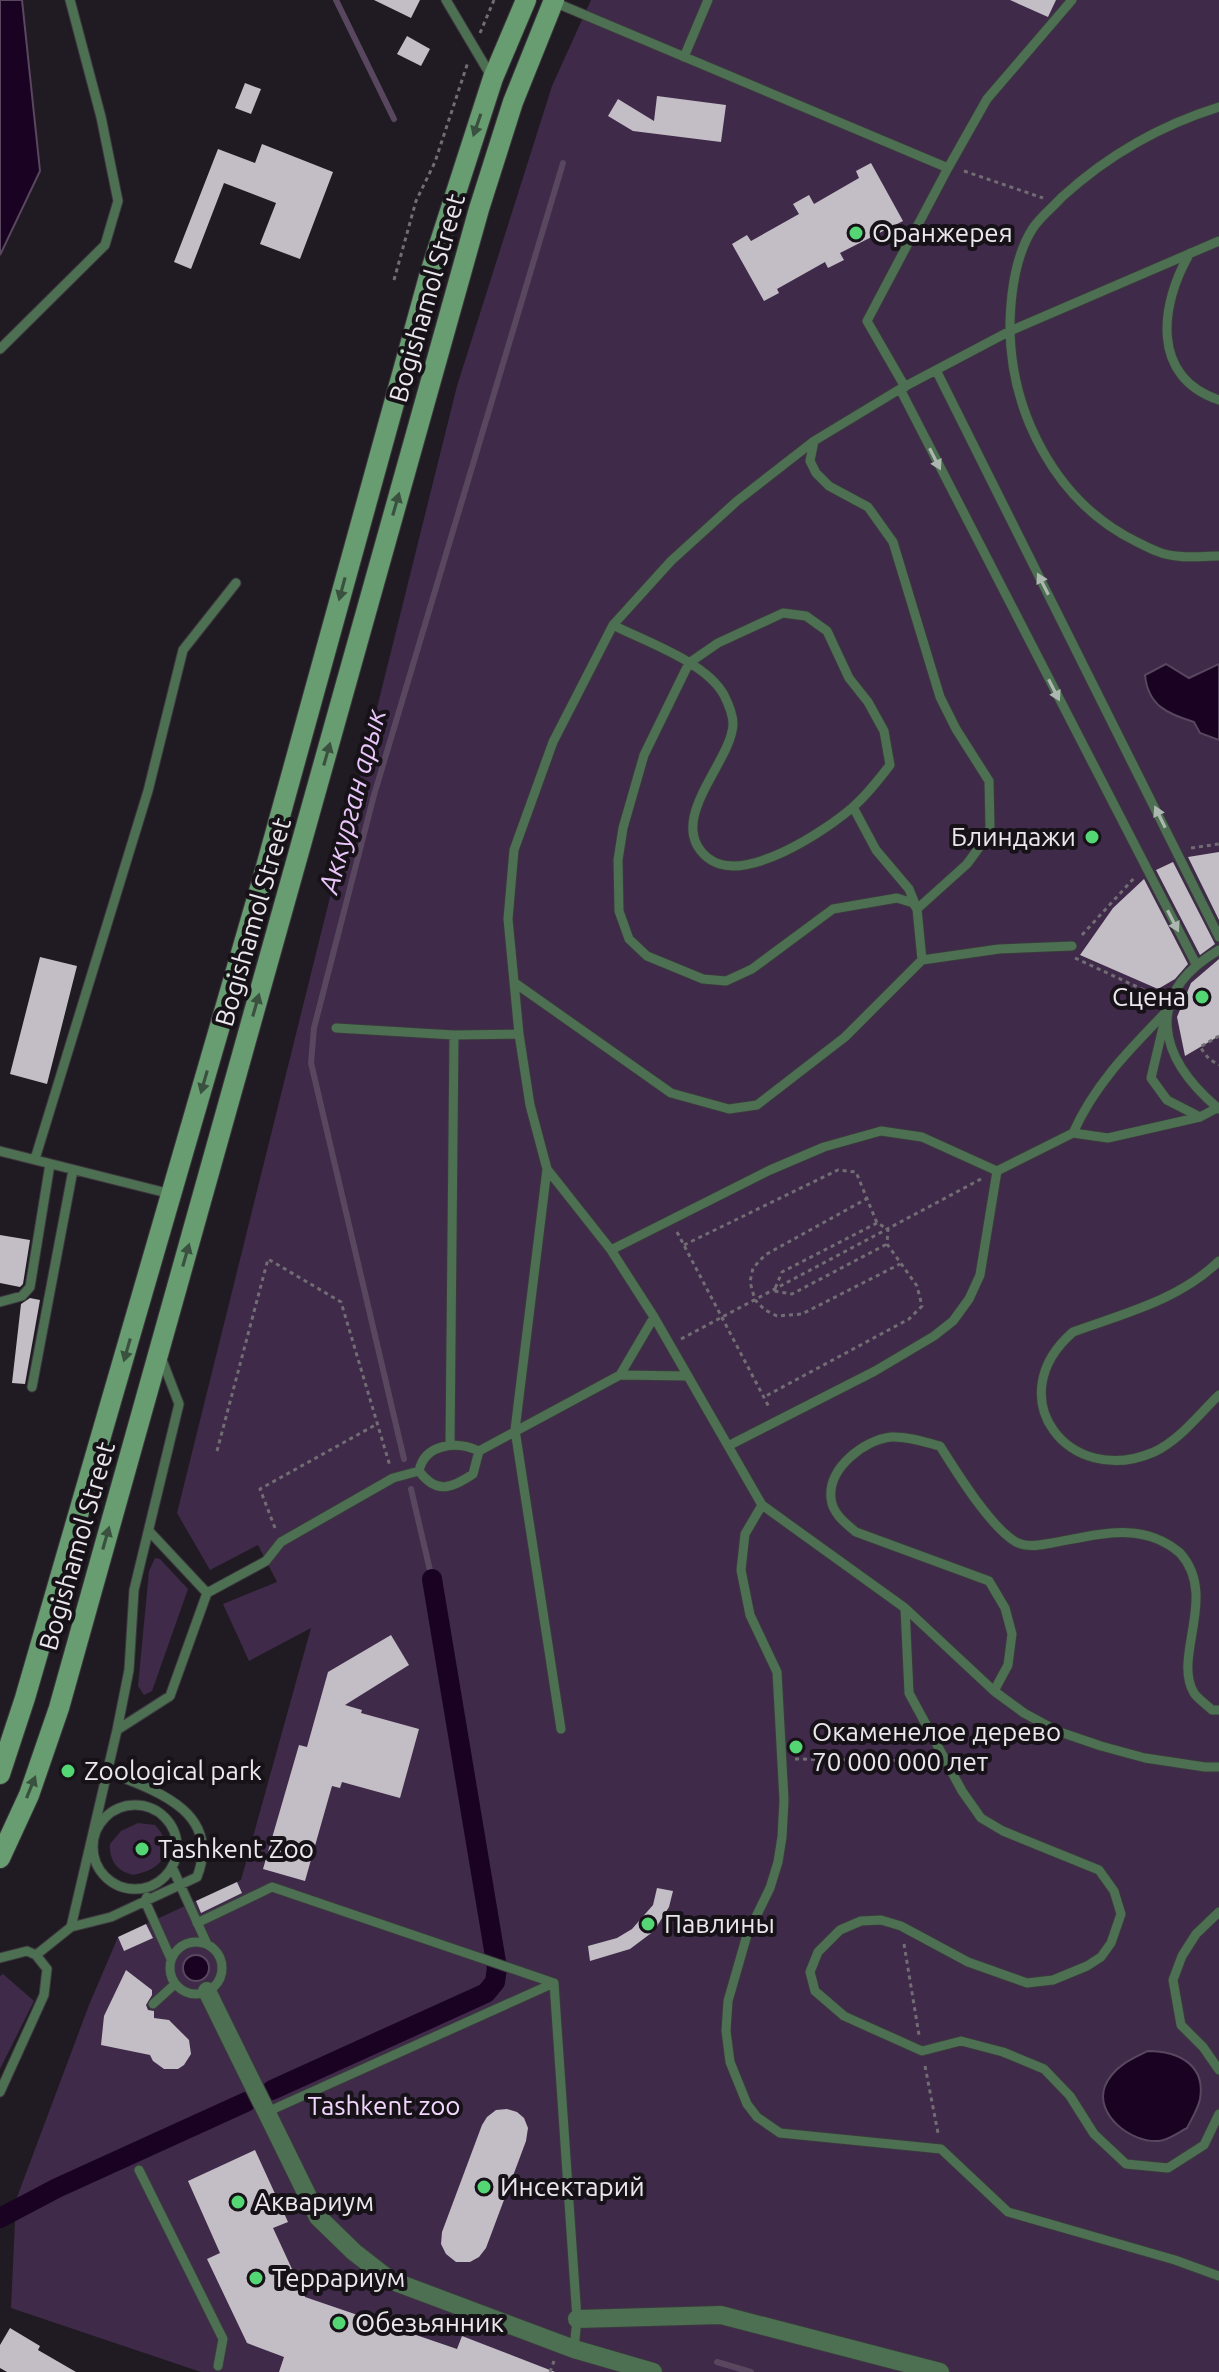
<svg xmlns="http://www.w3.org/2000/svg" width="1219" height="2372" font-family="Ubuntu,sans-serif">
<rect width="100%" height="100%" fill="#201b22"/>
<!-- green -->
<path fill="#3f2a49" d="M 591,0 L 1219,0 L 1219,2372 L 201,2372 L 11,2308 L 16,2200 L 89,2005 L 118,1937 L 241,1880 L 311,1628 L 249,1661 L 223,1604 L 277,1582 L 258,1545 L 210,1570 L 177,1513 L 457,386 L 552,86 Z
M 155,1558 L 160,1559 L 188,1589 L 152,1691 L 144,1695 L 138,1686 L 149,1571 Z
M 138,1823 L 155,1825 C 178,1850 162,1870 133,1875 C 117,1871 109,1861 110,1844 L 121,1831 Z
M 3,1974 L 34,2001 L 0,2069 L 0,1976 Z"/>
<!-- water -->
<path fill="#190222" stroke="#58475f" stroke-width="2" d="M 0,0 L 22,0 L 40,171 L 0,255 Z
M 1166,664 L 1189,678 L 1219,664 L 1219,740 L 1200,733 L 1194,722 C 1168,714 1148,706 1145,675 Z
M183 1968a13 13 0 1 1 26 0a13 13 0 1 1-26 0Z
M 1148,2051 C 1177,2051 1206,2064 1200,2099 C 1198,2109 1191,2120 1187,2128 C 1179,2132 1167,2141 1158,2141 C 1132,2143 1094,2115 1105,2086 C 1113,2067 1131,2059 1148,2051 Z"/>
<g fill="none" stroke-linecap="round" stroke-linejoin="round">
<!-- stream -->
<path stroke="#58475f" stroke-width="6" d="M 336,0 L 394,119
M 404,1459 L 311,1063 L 314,1028 L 374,795 L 563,163
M 411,1489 L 432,1579
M 717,2362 L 751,2372"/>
<!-- canal -->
<path stroke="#190222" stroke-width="20" d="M 272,2090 L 486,1993 L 495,1982 L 497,1968 L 432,1579
M 0,2218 L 57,2188 L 246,2102"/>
</g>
<!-- building -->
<path fill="#c3bec6" d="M 374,0 L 420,0 L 411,18 Z
M 1010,0 L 1056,0 L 1048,17 Z
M 407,36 L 430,49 L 421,66 L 397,54 Z
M 245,83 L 261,89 L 251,114 L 235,108 Z
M 657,96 L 726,105 L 721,142 L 633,131 L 608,116 L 618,99 L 654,121 Z
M 262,144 L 333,172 L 300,259 L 260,244 L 276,203 L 224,183 L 191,269 L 174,262 L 218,149 L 255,163 Z
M 871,163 L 903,221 L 840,253 L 844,260 L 828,268 L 825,262 L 777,289 L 779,293 L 764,301 L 732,244 L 747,235 L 751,241 L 799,214 L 793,204 L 809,195 L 814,204 L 859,178 L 856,171 Z
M 1219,852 L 1219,920 L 1188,857 Z
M 1173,862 L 1215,944 L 1200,955 L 1156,870 Z
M 1144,879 L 1188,964 L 1175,979 L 1158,989 L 1080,955 L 1113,908 Z
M 40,957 L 77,966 L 47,1084 L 10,1074 Z
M 1219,959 L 1219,1036 L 1185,1056 L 1177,1017 L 1191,983 Z
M 0,1235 L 30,1240 L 23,1284 L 20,1287 L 0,1283 Z
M 30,1298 L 40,1300 L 25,1384 L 12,1383 L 21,1304 Z
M 391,1635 L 409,1665 L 345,1705 L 362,1710 L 361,1713 L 419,1729 L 400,1798 L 342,1782 L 340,1788 L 332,1786 L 305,1881 L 263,1869 L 299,1745 L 307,1747 L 328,1672 Z
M 237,1882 L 242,1893 L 201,1913 L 196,1901 Z
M 657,1888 L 673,1891 L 669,1907 L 654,1931 L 630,1949 L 590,1961 L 588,1946 L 617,1938 L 632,1929 L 653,1905 Z
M 146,1924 L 153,1938 L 124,1951 L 118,1937 Z
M 126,1970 L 152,1990 L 152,1995 L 146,2005 L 148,2010 L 154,2011 L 154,2018 L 169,2020 L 189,2040 L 191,2054 L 184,2065 L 178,2069 L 164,2069 L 153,2061 L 150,2055 L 101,2045 L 104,2016 Z
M 507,2109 L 517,2112 L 524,2118 L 528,2128 L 526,2141 L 486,2248 L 479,2257 L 470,2262 L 456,2262 L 446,2254 L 441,2244 L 442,2232 L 482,2125 L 487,2117 L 496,2110 Z
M 255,2150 L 288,2222 L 273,2228 L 305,2297 L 457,2349 L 462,2336 L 555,2372 L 279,2372 L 284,2357 L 247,2343 L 207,2259 L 220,2253 L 188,2181 Z
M 10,2328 L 40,2346 L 38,2350 L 76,2372 L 7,2372 L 0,2368 L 0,2345 Z"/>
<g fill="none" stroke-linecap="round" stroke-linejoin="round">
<!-- lane casing -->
<g stroke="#3c383e" stroke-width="11">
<path id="lane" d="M 446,0 L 491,76
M 554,2 L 948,168 L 867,321 L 905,387
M 684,57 L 708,0
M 1219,107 C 1161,125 1107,156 1062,197 C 1053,207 1040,217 1033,228 C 1016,254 1011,291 1010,322 C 1009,411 1055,502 1137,542 C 1149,548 1162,555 1176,556 C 1190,558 1205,556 1219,556
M 948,168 L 987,99 L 1072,0
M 1219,241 L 1010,331 L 900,389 L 814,441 L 737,501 L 671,561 L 613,625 L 553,742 L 514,850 L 508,919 L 519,1034 L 530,1105 L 547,1169 L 611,1250 L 654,1317 L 762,1505 L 905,1608 L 994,1691 L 1024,1713 L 1057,1731 L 1101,1746 L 1145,1758 L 1205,1767 L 1219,1767
M 1190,253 C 1160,304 1150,377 1219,400
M 0,349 L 105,245 L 118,201 L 101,117 L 70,0
M 936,370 L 1219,937
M 900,389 L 1196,964
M 613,625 C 646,642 706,662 724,695 C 728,703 733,716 733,724 C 732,762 663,822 708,858 C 743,886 826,831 854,806 C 868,794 879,779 890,765 L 884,731 L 868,702 L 849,678 L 827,631 L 806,616 L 783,613 L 718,643 L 689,663 L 644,755 L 623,828 L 618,860 L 619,911 L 629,939 L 647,956 L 703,979 L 726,981 L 752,969 L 833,909 L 897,898 L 913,903 L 917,909 L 967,864 L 978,849 L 990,828 L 989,781 L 956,729 L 940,697 L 893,542 L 868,507 L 829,486 L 816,473 L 810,461 L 814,441
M 853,807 L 876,850 L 909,889 L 917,909 L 922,960
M 1219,950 C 1142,995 1158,1058 1219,1109
M 515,983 L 671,1093 L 729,1109 L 757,1105 L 845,1037 L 922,960 L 999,949 L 1072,946
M 1165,1019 L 1151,1078 L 1167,1100 L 1200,1117
M 336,1028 L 454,1035 L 519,1034
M 1073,1133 C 1095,1084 1129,1050 1166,1012
M 0,1151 L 171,1194
M 35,1159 L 148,791 L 183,650 L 236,583
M 547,1169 L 515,1430 L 561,1729
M 997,1171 L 1073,1133 L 1108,1138 L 1200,1117 L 1217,1108
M 611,1250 L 770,1170 L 824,1147 L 881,1131 L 922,1137 L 997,1171
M 1219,1261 C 1179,1300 1125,1313 1073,1332 C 998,1397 1069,1489 1154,1452 C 1180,1440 1199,1414 1219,1395
M 0,1302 L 22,1296 L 30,1287 L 50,1164
M 620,1375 L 654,1317
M 32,1387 L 73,1170
M 450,1444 L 454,1035
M 728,1446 L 875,1371 L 934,1336 L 953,1321 L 969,1299 L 980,1275 L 997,1171
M 419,1471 C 425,1443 457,1441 479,1451
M 762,1505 L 745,1534 L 741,1570 L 750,1615 L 777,1672 L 784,1800 L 782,1837 L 778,1862 L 770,1888 L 747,1935 L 728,2001 L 726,2031 L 730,2062 L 747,2104 L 757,2117 L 780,2133 L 941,2149 L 1008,2212 L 1175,2260 L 1219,2276
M 149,1531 L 207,1593
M 905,1608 L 909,1693 L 962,1791 L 981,1818 L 1003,1831 L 1099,1870 L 1114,1891 L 1121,1914 L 1111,1943 L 1101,1957 L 1087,1966 L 1053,1980 L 1027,1983 L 968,1962 L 901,1926 L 881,1920 L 861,1921 L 840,1930 L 818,1952 L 810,1972 L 815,1991 L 844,2016 L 922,2051 L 961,2041 L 1003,2052 L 1044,2069 L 1070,2096 L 1094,2134 L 1126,2164 L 1168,2168 L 1204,2145 L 1219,2114
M 994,1691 L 1008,1665 L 1012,1634 L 1005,1608 L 989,1581 L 856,1532 C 845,1523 832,1513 831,1498 C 828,1468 864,1440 891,1437 C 907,1436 925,1442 940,1446 C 956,1471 990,1527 1016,1542 C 1027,1548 1040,1545 1052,1543 C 1097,1535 1142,1520 1180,1553 C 1219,1596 1172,1657 1194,1693 C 1198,1699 1207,1705 1212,1710 L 1219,1710
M 117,1730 L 170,1696 L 207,1593 L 266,1561 L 281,1542 L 393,1478 L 419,1471 C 436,1494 451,1489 473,1474 L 479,1451 L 620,1375 L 688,1376
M93 1847a42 42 0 1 1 84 0a42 42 0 1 1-84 0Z
M 172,1867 L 207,1944
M 147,1897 L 145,1901 L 171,1959
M 1219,1912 L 1196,1934 L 1182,1956 L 1173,1980 L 1181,2025 L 1203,2047 L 1219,2070
M 197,1923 L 272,1887 L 554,1983
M 71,1927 L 111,1917 L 197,1877 C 222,1812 157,1791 108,1772
M170 1968a26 26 0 1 1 52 0a26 26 0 1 1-52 0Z
M 0,1958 L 27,1951 L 36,1955 L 71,1927 L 117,1730 L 129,1670 L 134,1590 L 179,1404 L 161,1357
M 554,1983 L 577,2319 L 574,2349
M 153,2004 L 175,1984
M 0,2092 L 44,1995 L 47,1969 L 36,1955
M 267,2112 L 554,1983
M 139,2170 L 223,2339 L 218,2366"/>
</g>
<!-- street casing -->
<g stroke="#3c383e" stroke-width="20">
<path id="street" d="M 207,1991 L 318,2217 L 354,2252 L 390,2280 L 574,2349 L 653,2372
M 577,2319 L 721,2315 L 940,2372"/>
</g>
<!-- secondary casing -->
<g stroke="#3c383e" stroke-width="22">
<path id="secondary" d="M 0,1774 L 25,1698 L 264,874 L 430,273 L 493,78 L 526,0
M 0,1858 L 29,1795 L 59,1708 L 479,209 L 513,102 L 554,0"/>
</g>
<!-- path -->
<path stroke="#716d73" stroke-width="3" stroke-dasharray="4 4" stroke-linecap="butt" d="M 480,33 L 494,0
M 964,171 L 1043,198
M 394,280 L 416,201 L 435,162 L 468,62
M 1191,848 L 1219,844
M 1082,935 L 1136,876
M 1075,958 L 1159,997
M 1219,1036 L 1200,1047 L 1209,1059 L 1219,1065
M 868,1198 L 765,1255 L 753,1268 L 750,1282 L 755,1300 L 765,1310 L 777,1316 L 802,1314 L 900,1264
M 877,1223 L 782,1272 L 774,1291 L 792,1294 L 887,1244
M 677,1232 L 770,1409
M 684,1245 L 838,1170 L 856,1172 L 877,1223 L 888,1229 L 887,1244 L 917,1286 L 922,1306 L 909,1319 L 764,1397
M 681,1339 L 981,1179
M 217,1451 L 268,1259 L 341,1302 L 390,1466
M 275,1528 L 260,1489 L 377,1424
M 795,1759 L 931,1761
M 904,1944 L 919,2035
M 925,2066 L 938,2133
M 550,2372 L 554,2361"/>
<!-- lane -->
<use href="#lane" stroke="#4d6f52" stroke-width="9"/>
<!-- street -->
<use href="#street" stroke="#4d6f52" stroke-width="18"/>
<!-- secondary -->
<use href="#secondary" stroke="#679d70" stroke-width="20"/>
</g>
<!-- one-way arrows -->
<defs><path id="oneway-solid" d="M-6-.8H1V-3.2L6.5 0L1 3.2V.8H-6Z" transform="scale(2)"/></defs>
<g fill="#3a5140">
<use href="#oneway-solid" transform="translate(477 125) rotate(109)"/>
<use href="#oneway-solid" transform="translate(396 504) rotate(-74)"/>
<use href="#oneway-solid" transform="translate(342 589) rotate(105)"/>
<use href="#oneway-solid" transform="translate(327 754) rotate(-74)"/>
<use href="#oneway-solid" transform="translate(256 1005) rotate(-74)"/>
<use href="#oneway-solid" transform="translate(204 1082) rotate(106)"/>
<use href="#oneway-solid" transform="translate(186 1255) rotate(-74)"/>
<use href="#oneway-solid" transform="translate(127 1350) rotate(106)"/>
<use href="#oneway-solid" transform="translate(106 1538) rotate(-74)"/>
<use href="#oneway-solid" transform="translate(31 1787) rotate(-68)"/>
</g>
<g fill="#acb8af">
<use href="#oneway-solid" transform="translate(935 459) rotate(63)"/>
<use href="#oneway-solid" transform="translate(1043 584) rotate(-117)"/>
<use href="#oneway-solid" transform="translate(1054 690) rotate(63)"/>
<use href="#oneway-solid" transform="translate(1160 817) rotate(-116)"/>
<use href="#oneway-solid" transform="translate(1173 921) rotate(63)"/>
</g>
<!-- markers -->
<g fill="#53d673" stroke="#161218" stroke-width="3">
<circle cx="856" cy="233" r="8"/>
<circle cx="1092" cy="837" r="8"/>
<circle cx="1202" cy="997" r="8"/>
<circle cx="796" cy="1747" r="8"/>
<circle cx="68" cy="1771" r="8"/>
<circle cx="142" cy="1849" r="8"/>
<circle cx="648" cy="1924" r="8"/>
<circle cx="484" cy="2187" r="8"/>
<circle cx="238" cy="2202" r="8"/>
<circle cx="256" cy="2278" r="8"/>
<circle cx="339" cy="2323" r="8"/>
</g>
<g text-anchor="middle" stroke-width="8" stroke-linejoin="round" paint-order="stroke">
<!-- poi labels -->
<g font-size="26" fill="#ebe8ed" stroke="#161218" text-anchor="start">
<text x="872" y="242">Оранжерея</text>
<text x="1076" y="846" text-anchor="end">Блиндажи</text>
<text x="1186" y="1006" text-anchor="end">Сцена</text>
<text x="812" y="1741">Окаменелое дерево<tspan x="812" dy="30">70 000 000 лет</tspan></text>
<text x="84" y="1780">Zoological park</text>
<text x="158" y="1858">Tashkent Zoo</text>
<text x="664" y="1933">Павлины</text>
<text x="500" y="2196">Инсектарий</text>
<text x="254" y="2211">Аквариум</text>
<text x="272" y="2287">Террариум</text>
<text x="355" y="2332">Обезьянник</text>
</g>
<!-- street labels -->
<g font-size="26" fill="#ebe8ed" stroke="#161218">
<text transform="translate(427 298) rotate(-74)" y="9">Bogishamol Street</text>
<text transform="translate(253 922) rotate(-74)" y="9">Bogishamol Street</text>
<text transform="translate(77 1546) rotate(-74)" y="9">Bogishamol Street</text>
</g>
<!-- park labels -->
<g font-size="26" fill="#f2d6fe" stroke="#161218">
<text x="384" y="2115">Tashkent zoo</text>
</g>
<!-- water labels -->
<g font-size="28" font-style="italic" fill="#e9c5f9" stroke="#161218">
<text transform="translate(352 801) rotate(-75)" y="10">Аккурган арык</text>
</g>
</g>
</svg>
